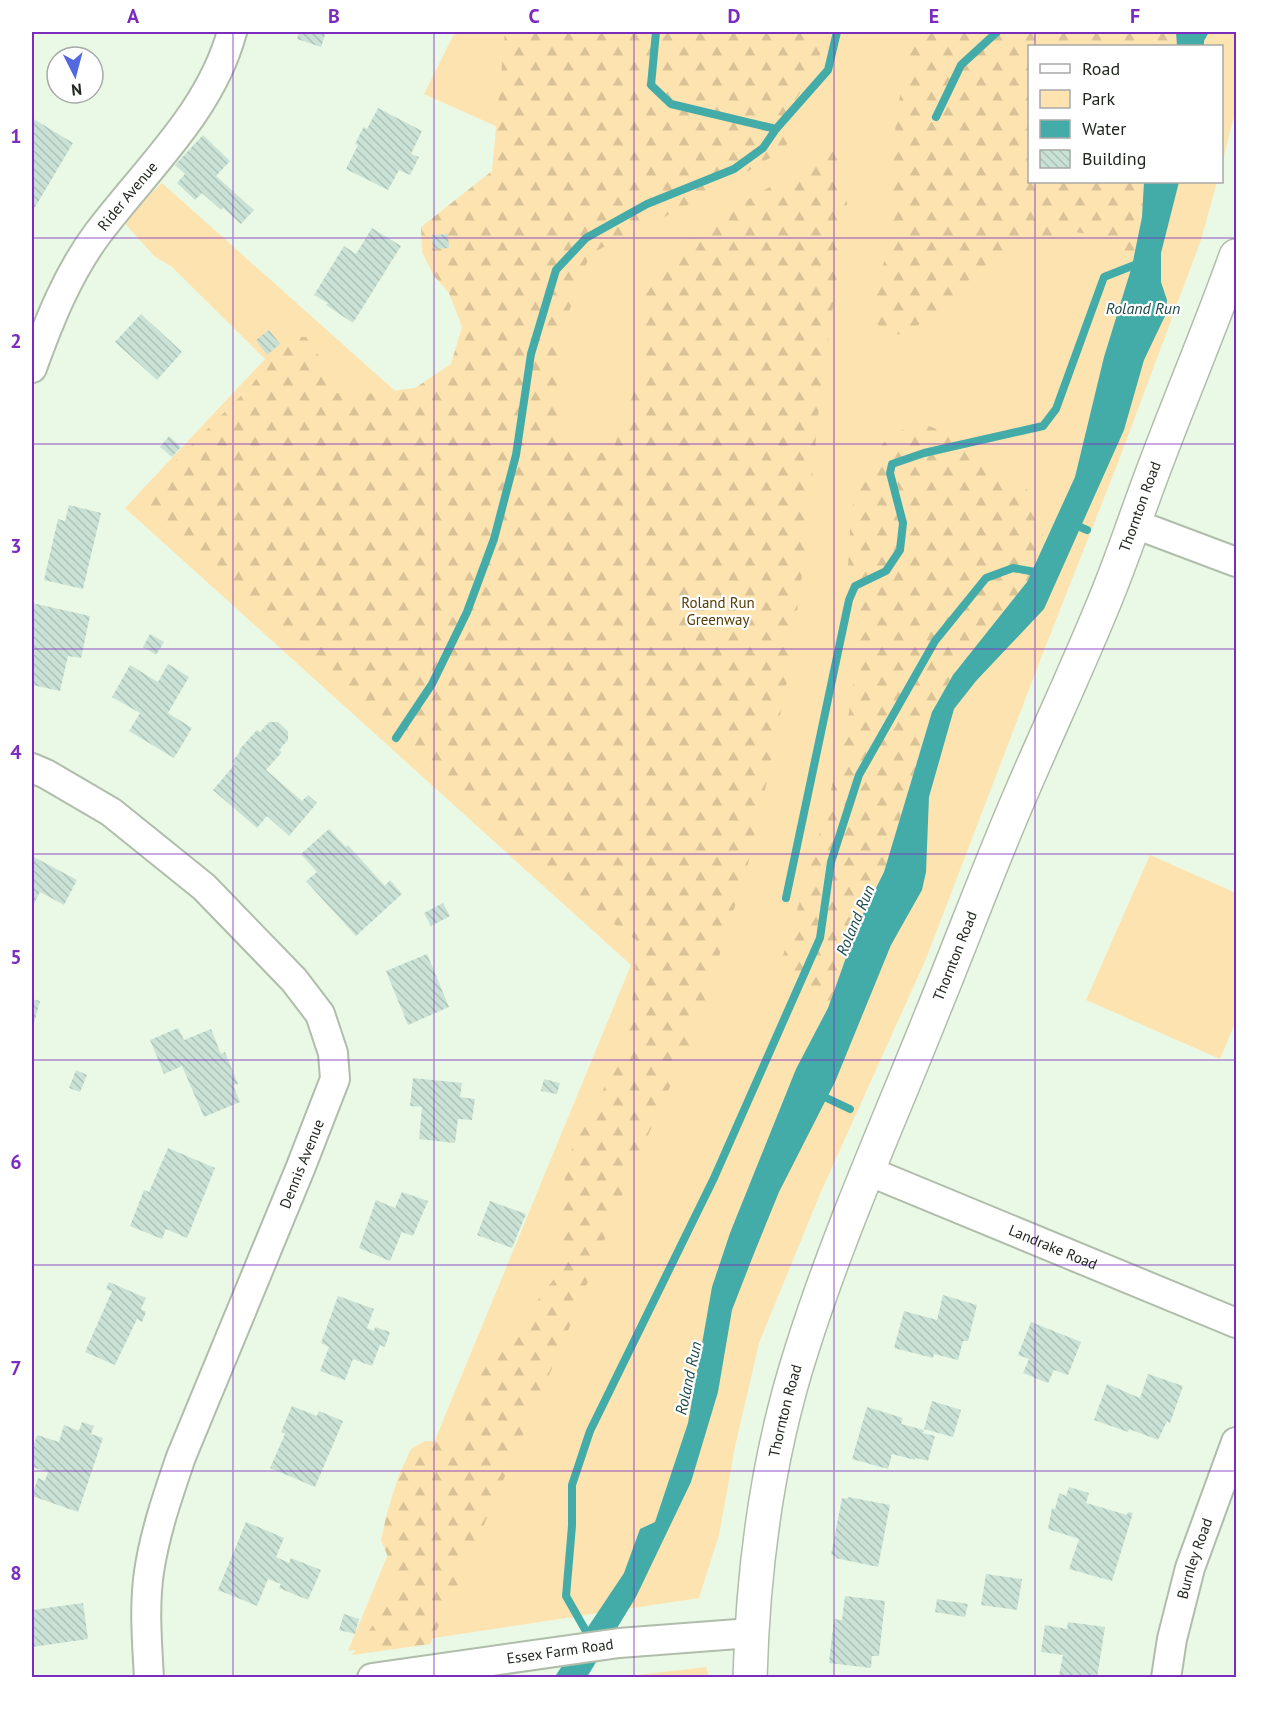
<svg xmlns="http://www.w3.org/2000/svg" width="1268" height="1709" font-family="'PT Sans',sans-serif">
<defs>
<pattern id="forest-firs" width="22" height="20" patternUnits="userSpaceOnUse" patternTransform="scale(1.5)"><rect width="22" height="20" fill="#fde3af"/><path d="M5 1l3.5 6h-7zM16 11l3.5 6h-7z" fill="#d9c396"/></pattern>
<pattern id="building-back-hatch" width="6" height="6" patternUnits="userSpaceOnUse" patternTransform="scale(1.5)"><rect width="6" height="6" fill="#cae2d6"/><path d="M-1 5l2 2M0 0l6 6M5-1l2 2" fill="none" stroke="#adc2b7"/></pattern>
</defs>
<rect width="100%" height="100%" fill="#eaf9e5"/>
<!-- green -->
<path fill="#fde3af" d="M 455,32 L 1236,32 L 1236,108 L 1222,164 L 1222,46 L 1030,46 L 1030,182 L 1217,182 L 1201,240 L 1119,460 L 1041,658 L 926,959 L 820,1194 L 759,1343 L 735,1447 L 719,1535 L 699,1598 L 348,1651 L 631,965 L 125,508 L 265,359 L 172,267 L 154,256 L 122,220 L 162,183 L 450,440 L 580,164 L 424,94 Z
M 1150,855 L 1236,893 L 1236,1021 L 1220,1059 L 1086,1000 Z
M 706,1667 L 709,1677 L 620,1677 Z"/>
<!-- forest -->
<path fill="url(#forest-firs)" d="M 505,32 L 829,32 L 816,65 L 795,101 L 786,148 L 716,191 L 590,254 L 560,336 L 557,399 L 563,443 L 611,455 L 639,378 L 646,294 L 691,232 L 835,150 L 847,203 L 818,416 L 806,546 L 788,676 L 767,781 L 747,868 L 695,1032 L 634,1166 L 566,1336 L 456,1589 L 430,1644 L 352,1655 L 400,1586 L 381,1540 L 388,1509 L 399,1475 L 411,1449 L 425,1441 L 457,1442 L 491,1346 L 527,1314 L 554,1279 L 561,1248 L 558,1210 L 571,1151 L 626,1046 L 635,980 L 636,940 L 602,915 L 549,867 L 499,829 L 151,516 L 141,500 L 153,483 L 251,386 L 289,336 L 306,337 L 324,363 L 336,393 L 366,394 L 415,388 L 451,364 L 462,327 L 449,293 L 434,276 L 422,252 L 421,227 L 492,171 Z
M 909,32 L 1176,32 L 1177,46 L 1030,46 L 1030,182 L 1144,182 L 1142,217 L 1132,265 L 1108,238 L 1070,231 L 1018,245 L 983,267 L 935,312 L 908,333 L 885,336 L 878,325 L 873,290 L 895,235 L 886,194 Z
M 913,425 L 926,425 L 948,433 L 1004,476 L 1025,486 L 1036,505 L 1045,544 L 1027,582 L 953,675 L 932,712 L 884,872 L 858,924 L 828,1008 L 778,972 L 813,858 L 846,733 L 860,636 L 858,597 L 848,568 L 851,510 L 873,457 L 889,436 Z"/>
<!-- water -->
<path fill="#44aca8" d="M 1176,32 L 1209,32 L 1204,41 L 1204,46 L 1177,46 Z
M 1144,182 L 1179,182 L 1161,253 L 1161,282 L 1167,300 L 1166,314 L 1144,360 L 1124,430 L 1044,609 L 976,681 L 954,709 L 929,797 L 926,872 L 922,890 L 891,945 L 835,1082 L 779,1192 L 753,1256 L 732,1310 L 718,1392 L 691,1482 L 636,1597 L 587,1677 L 554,1678 L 624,1573 L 640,1529 L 655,1522 L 688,1423 L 712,1287 L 730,1233 L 796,1069 L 828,1008 L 858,924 L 884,872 L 932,712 L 953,675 L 1027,582 L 1075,477 L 1104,357 L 1132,266 L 1142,217 Z"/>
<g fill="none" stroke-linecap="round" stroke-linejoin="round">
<!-- stream -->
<path stroke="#44aca8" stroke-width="8" d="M 656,32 L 651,85 L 671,104 L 776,129
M 936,117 L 961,65 L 997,32
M 1071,523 L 1087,530
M 396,738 L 432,684 L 467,612 L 494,539 L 516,455 L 531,354 L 556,270 L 586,238 L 647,204 L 734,169 L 763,148 L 776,129 L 828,70 L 837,32
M 786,898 L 849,600 L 855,586 L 886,571 L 900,550 L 903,523 L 890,473 L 892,464 L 924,453 L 1043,426 L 1056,409 L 1104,277 L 1137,264
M 818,1094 L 850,1109
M 591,1640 L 566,1596 L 572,1526 L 572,1485 L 590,1431 L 714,1178 L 820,938 L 831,862 L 859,775 L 935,641 L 986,578 L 1013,568 L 1041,573"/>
</g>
<!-- building -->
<path fill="url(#building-back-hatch)" d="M 299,32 L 326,32 L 321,47 L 297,39 Z
M 378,108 L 422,131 L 411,154 L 419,157 L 410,175 L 399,170 L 388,190 L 346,169 L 358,145 L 355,144 L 362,130 L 364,127 L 367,129 Z
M 32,118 L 73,143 L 34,209 L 32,207 Z
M 203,135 L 230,161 L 216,176 L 254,210 L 241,224 L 223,208 L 221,210 L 202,193 L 195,200 L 177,183 L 185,174 L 175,165 Z
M 372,228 L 401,246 L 353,323 L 326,305 L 328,303 L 314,295 L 344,246 L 356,254 Z
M 448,234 L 449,248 L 433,249 L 432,235 Z
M 141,314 L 182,352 L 157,380 L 115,342 Z
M 269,330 L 280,344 L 267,355 L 256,340 Z
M 169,436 L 181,447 L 172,457 L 160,447 Z
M 69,505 L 101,513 L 83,589 L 44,580 L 58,519 L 65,521 Z
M 32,603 L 90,616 L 81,658 L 68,656 L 60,691 L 32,685 Z
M 150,634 L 164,642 L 156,655 L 143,647 Z
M 168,664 L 189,677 L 168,713 L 192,728 L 174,758 L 129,731 L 140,713 L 112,697 L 130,665 L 158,682 Z
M 269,722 L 278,722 L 288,731 L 288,740 L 279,750 L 282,752 L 266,770 L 302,801 L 308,795 L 317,803 L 289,836 L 267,816 L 257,828 L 213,790 L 235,764 L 232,761 L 240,752 L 239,750 L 257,730 L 260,732 Z
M 329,829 L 346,847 L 348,845 L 385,886 L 390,880 L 402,894 L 356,936 L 306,881 L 317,872 L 301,854 Z
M 32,856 L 77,880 L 64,905 L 40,892 L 32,908 Z
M 443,903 L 450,916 L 431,926 L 424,913 Z
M 427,954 L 449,1007 L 408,1025 L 386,971 Z
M 32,999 L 40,1001 L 32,1031 Z
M 178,1028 L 184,1040 L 211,1029 L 221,1054 L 225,1052 L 238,1084 L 233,1085 L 240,1102 L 204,1117 L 182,1066 L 164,1074 L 150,1040 Z
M 76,1070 L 87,1075 L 80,1092 L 69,1088 Z
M 413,1078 L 462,1083 L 460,1097 L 475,1099 L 472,1120 L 458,1119 L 455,1143 L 419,1139 L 422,1107 L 410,1106 Z
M 544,1079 L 560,1083 L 557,1094 L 541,1091 Z
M 168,1148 L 215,1168 L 187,1238 L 166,1229 L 162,1239 L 130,1226 L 144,1190 L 149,1192 Z
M 402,1192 L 428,1201 L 413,1236 L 402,1232 L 390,1261 L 359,1248 L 376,1200 L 395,1208 Z
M 490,1201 L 526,1214 L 512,1248 L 477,1235 Z
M 109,1282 L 146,1298 L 141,1309 L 146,1312 L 142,1322 L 137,1319 L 115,1365 L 85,1352 L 112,1291 L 106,1289 Z
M 943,1295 L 977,1305 L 968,1341 L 963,1341 L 958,1360 L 934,1354 L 933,1358 L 894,1348 L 904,1311 L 937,1320 Z
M 338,1296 L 374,1309 L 367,1328 L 374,1331 L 375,1327 L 390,1332 L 385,1347 L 380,1345 L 372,1366 L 353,1359 L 345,1380 L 320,1371 L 329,1347 L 321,1343 Z
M 1031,1322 L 1081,1342 L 1068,1375 L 1054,1370 L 1048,1383 L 1023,1373 L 1029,1359 L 1018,1355 Z
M 1148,1374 L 1183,1386 L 1170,1423 L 1167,1421 L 1158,1440 L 1129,1429 L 1128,1432 L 1094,1420 L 1107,1384 L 1140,1398 Z
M 932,1401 L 961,1410 L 953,1437 L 924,1429 Z
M 292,1406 L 317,1416 L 319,1411 L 343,1421 L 315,1487 L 270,1468 L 285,1434 L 281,1432 Z
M 867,1407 L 903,1418 L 901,1424 L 924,1430 L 923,1433 L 935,1436 L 928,1461 L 916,1458 L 915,1460 L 892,1454 L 888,1469 L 852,1459 Z
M 82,1422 L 94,1426 L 91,1434 L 103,1438 L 78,1512 L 32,1496 L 38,1478 L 45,1481 L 48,1472 L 32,1467 L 32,1451 L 37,1435 L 59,1442 L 64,1425 L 79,1431 Z
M 1069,1487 L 1089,1493 L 1086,1503 L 1127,1515 L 1128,1512 L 1133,1513 L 1112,1581 L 1069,1569 L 1079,1539 L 1048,1529 L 1052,1508 L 1055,1509 L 1059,1493 L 1066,1496 Z
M 848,1497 L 890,1505 L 878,1567 L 835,1558 L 836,1556 L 831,1555 L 842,1498 L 847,1499 Z
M 246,1522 L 284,1538 L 276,1557 L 289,1563 L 291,1558 L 321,1570 L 308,1600 L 279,1588 L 281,1584 L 268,1579 L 257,1606 L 218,1590 Z
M 986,1574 L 1022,1579 L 1017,1610 L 981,1605 Z
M 845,1596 L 885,1601 L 879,1656 L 872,1656 L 871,1668 L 829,1663 L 834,1619 L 842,1620 Z
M 937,1599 L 968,1604 L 965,1617 L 935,1612 Z
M 83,1603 L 88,1639 L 32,1647 L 32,1610 Z
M 344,1614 L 359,1619 L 355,1634 L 339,1630 Z
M 1068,1622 L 1105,1627 L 1097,1678 L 1059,1675 L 1063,1655 L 1041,1652 L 1045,1625 L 1067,1629 Z"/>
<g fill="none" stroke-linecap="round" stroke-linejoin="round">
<!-- street casing -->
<g stroke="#afbdaa" stroke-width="32">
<g id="street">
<path id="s1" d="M 32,368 C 49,321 68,273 98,233 C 147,168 210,112 232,32"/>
<path d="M 1135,524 L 1236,562"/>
<path d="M 32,768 L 46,774 L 111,812 L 204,887 L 294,980 L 320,1014 L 333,1053 L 335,1079 L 300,1169 L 181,1457 C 168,1495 155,1532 149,1572 C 144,1606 147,1643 149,1678"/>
<path id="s2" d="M 868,1171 L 1236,1323"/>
<path id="s3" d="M 372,1678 L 619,1643 L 751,1633"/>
<path id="s4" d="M 1166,1678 L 1172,1639 L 1190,1568 L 1236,1442"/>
</g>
</g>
<!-- secondary casing -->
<g stroke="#afbdaa" stroke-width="36">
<g id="secondary">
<path id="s5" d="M 750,1678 C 753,1567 768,1454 802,1349 C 838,1235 887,1126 931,1016 C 961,943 988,870 1019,798 C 1046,735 1075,673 1101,610 C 1119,568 1133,525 1149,482 C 1177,406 1209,332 1236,256"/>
</g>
</g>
<!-- street -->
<use href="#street" stroke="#fff" stroke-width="28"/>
<!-- secondary -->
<use href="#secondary" stroke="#fff" stroke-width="33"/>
</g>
<!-- grid -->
<path fill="none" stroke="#7b2cbf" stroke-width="1.5" stroke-opacity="0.55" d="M 233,32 L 233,1678M 434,32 L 434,1678M 634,32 L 634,1678M 834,32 L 834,1678M 1035,32 L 1035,46M 1035,182 L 1035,1678M 32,238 L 1236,238M 32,444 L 1236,444M 32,649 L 1236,649M 32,854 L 1236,854M 32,1060 L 1236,1060M 32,1265 L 1236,1265M 32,1471 L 1236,1471"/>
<g text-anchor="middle" stroke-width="4.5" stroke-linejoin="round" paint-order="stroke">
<!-- street labels -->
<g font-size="15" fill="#222720" stroke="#fff">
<text dy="5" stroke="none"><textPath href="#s1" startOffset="198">Rider Avenue</textPath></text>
<text dy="5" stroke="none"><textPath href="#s5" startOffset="1242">Thornton Road</textPath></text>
<text dy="5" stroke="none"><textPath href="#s5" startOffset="756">Thornton Road</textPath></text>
<text transform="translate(302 1164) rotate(-68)" y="5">Dennis Avenue</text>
<text dy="5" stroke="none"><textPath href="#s2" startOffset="200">Landrake Road</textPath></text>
<text dy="5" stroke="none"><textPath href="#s5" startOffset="270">Thornton Road</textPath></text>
<text dy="5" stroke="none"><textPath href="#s4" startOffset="123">Burnley Road</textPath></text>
<text dy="5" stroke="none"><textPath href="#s3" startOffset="190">Essex Farm Road</textPath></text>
</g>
<!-- park labels -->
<g font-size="15" fill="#543d03" stroke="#fff">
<text x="718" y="608">Roland Run<tspan x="718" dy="17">Greenway</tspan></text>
</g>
<!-- water labels -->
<g font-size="16" font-style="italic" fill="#1b4a48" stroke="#fff">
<text x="1143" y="314">Roland Run</text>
<text transform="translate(855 920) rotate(-67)" y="6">Roland Run</text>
<text transform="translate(688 1378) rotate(-78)" y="6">Roland Run</text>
</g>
</g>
<!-- border -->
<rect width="1268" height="1709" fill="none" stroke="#ffffff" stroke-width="66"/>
<!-- legend -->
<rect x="1028" y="45" width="195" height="138" fill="#ffffff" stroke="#a7a9a6" stroke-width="1.5"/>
<rect x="1040" y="64" width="30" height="9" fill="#ffffff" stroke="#a7a9a6" stroke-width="1.5"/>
<text x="1082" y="75" font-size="18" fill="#222720">Road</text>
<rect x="1040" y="90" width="30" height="18" fill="#fde3af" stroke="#a7a9a6" stroke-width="1.5"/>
<text x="1082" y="105" font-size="18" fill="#222720">Park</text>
<rect x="1040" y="120" width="30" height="18" fill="#44aca8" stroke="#a7a9a6" stroke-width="1.5"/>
<text x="1082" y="135" font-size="18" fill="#222720">Water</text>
<rect x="1040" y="150" width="30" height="18" fill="url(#building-back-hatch)" stroke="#a7a9a6" stroke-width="1.5"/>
<text x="1082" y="165" font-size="18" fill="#222720">Building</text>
<!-- north arrow -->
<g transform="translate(75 75) rotate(174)"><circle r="28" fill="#ffffff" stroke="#a7a9a6" stroke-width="1.5"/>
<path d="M0-4.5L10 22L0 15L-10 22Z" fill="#5469df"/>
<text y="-9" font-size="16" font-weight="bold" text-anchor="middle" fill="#222720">N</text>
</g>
<rect x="33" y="33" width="1202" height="1643" fill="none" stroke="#7b2cbf" stroke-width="2"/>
<g font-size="20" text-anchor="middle" font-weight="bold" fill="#7b2cbf">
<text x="133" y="23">A</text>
<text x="334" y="23">B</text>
<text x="534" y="23">C</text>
<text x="734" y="23">D</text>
<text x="934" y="23">E</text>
<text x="1135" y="23">F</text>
<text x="16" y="143">1</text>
<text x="16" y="348">2</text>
<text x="16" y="553">3</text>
<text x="16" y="759">4</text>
<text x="16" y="964">5</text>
<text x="16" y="1169">6</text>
<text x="16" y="1375">7</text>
<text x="16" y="1580">8</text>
</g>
</svg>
